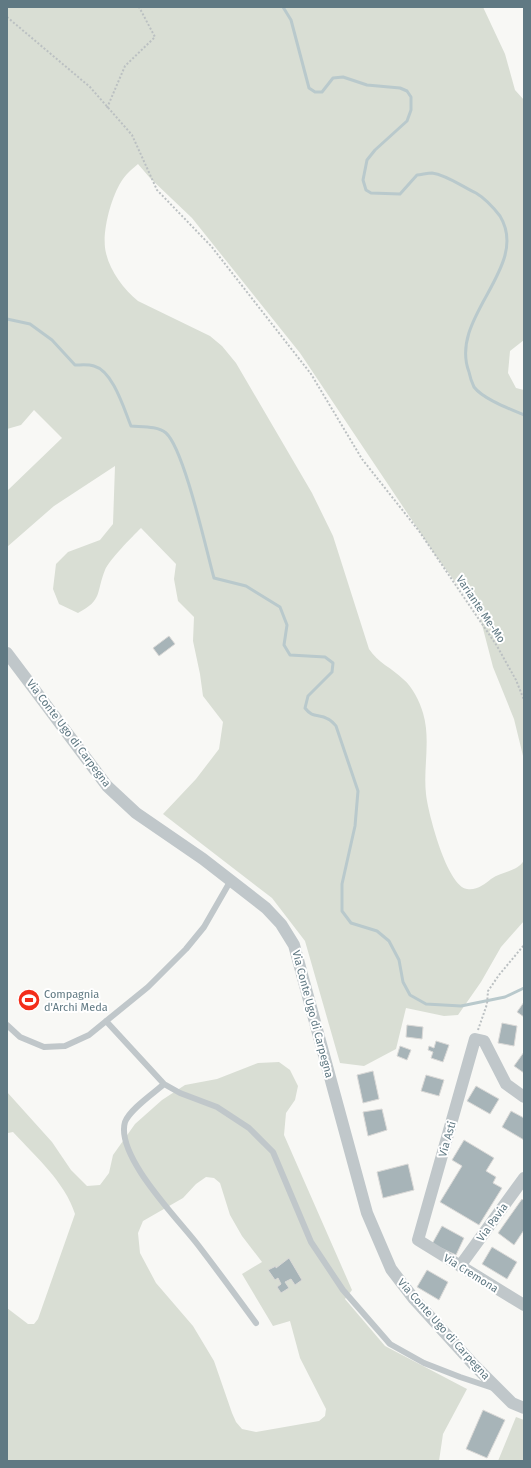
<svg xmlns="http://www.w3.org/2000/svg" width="531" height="1468" font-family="'Fira Sans',sans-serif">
<rect width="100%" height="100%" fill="#f8f8f5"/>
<!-- green -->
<path fill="#d9ded4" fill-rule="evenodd" d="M 7,7 L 483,7 L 505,54 L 515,90 L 524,100 L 524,340 L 510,351 L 508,373 L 516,388 L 524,390 L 524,760 L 514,719 L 493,667 L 480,617 L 475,609 L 436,556 L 300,353 L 192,218 L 150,178 L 138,164 C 132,169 125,175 121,182 C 111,198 101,234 106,253 C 110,271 124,290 138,301 L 210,336 L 222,346 L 236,363 L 312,493 L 333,536 L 369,649 C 378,663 392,668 403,679 C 412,686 420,702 423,713 C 431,740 423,767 426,794 C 428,813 447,886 467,889 C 476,891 485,884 491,879 C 502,871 518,872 524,860 L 524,921 L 501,947 L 481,982 L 458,1015 L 444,1016 L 406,1008 L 396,1049 L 364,1066 L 340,1063 L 305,941 L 272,898 L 163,814 L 196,779 L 219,749 L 223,722 L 203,696 L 200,674 L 193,641 L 194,617 L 178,601 L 174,579 L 176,564 L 141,528 C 132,537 109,560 105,570 C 96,592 103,600 78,613 L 59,604 L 53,589 L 56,564 L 68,552 L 100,540 L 113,524 L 115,466 L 54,506 L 7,547 L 7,491 L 62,438 L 34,410 L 21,425 L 7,429 Z
M 279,1062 L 290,1070 L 298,1086 L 295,1100 L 286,1113 L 284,1135 L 352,1290 L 345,1299 L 385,1346 L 467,1389 L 443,1434 L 439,1461 L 7,1461 L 7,1308 L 28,1324 L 34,1324 L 38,1319 L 75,1214 C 65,1182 35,1156 13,1132 L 8,1133 L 7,1136 L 7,1092 L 52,1142 L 71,1170 L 87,1186 L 100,1185 L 109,1173 L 113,1155 L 135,1124 L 162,1100 L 185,1085 L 217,1079 L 258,1063 ZM 206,1177 L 214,1178 L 220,1183 L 230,1215 L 242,1236 L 262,1262 L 242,1274 L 273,1326 L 290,1321 L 300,1358 L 326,1409 L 325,1416 L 319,1421 L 256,1432 L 242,1429 L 236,1422 L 232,1413 L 214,1361 L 193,1326 L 156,1283 L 140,1253 L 138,1233 L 143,1221 L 183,1198 L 196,1184 Z
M 516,1417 L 524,1420 L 524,1461 L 498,1461 Z"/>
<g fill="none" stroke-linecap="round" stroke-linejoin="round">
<!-- stream -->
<path stroke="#b9c9cc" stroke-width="3" d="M 283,7 L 291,20 L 309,88 L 315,92 L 322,92 L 333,78 L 343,77 L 367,85 L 400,88 L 407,91 L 411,97 L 411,110 L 407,121 L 375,150 L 367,160 L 363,180 L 366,190 L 371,193 L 400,194 L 417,175 C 421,175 427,173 432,173 C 447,175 463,187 476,193 C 486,199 493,207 500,216 C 531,267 448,317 469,372 C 470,377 472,383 474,387 C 483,399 510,409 524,415
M 7,319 L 30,324 L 52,340 L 75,365 C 81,365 88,364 94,366 C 113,371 124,409 131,426 C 142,427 158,426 166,433 C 184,449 206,549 214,578 L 246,586 L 280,607 L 287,625 L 284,645 L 290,655 L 325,657 L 333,663 L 332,672 L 308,696 L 305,708 C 313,719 319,713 328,719 C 331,720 334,724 336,726 L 358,791 L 355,826 L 342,884 L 342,911 L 351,923 L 377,931 L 389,941 L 399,960 L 403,982 L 410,995 L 426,1004 L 461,1006 L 505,997 L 524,988"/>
</g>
<!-- building -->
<path fill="#a7b4b8" stroke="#dad9d7" d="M 169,636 L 175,644 L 159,656 L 153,648 Z
M 524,1002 L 524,1017 L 517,1012 Z
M 502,1023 L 517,1026 L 514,1046 L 498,1043 Z
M 407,1025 L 423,1027 L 422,1039 L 406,1037 Z
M 436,1041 L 449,1045 L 443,1062 L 431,1058 L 433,1052 L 428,1050 L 429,1046 L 434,1048 Z
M 400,1046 L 411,1050 L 407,1060 L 397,1056 Z
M 524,1052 L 524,1073 L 514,1066 Z
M 373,1071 L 379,1099 L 363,1103 L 357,1075 Z
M 426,1075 L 444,1080 L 439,1096 L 421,1091 Z
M 476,1086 L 499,1099 L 490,1114 L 467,1101 Z
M 382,1109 L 387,1130 L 368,1136 L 363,1112 Z
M 511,1111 L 524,1118 L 524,1140 L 502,1127 Z
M 464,1140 L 494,1158 L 486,1171 L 496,1177 L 493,1183 L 502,1188 L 479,1225 L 440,1202 L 462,1166 L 452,1160 Z
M 408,1164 L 414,1190 L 383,1198 L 377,1172 Z
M 522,1199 L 524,1201 L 524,1230 L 514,1245 L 498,1233 Z
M 442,1226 L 464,1238 L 456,1255 L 432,1244 Z
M 492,1247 L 517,1262 L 507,1279 L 482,1264 Z
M 289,1258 L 302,1280 L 295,1285 L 291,1279 L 285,1282 L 289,1288 L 281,1293 L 277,1287 L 281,1284 L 278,1278 L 275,1280 L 268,1270 L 276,1266 L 276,1268 Z
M 427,1270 L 448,1282 L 439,1300 L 417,1287 Z
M 483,1410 L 505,1420 L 487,1458 L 466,1449 Z"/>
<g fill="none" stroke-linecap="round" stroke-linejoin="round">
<!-- path -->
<path stroke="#bbc0c2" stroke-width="2" stroke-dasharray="2 2" stroke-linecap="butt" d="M 7,17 L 90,87 L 132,135 L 157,190 L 211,246 L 311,374 L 362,459 L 419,531 L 497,646 L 516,680 L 524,700
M 107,108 L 125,66 L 155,37 L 139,7
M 478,1030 L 487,1004 L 488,991 L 499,975 L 524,945"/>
<!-- lane -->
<path stroke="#c0c7ca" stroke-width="6" d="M 106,1021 L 164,1084 L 180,1093 L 217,1107 L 249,1128 L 273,1152 L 311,1242 L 343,1290 L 390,1344 L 424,1363 L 460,1377 L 493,1388
M 7,1025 L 20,1037 L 44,1047 L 65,1046 L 89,1035 L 148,987 L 186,949 L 204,927 L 231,880
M 164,1084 C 154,1093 130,1109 125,1122 C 115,1156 179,1220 198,1245 C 218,1271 237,1297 256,1323"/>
<!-- street -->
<path stroke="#c0c7ca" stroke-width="12" d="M 7,653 L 107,786 L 136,813 L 203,859 L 266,908 L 281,924 L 294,945 L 367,1213 L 391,1269 L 414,1299 L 474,1365 L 512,1403 L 524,1408
M 524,1097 L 506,1084 L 484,1041 L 475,1039 L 418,1240 L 524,1305
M 460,1266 L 524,1178"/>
</g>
<!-- icons -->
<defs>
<g id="stadium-disc" transform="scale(1.15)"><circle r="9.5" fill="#f32d1a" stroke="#fff"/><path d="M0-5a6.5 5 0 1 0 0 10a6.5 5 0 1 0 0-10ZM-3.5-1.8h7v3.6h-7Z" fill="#fff"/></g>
</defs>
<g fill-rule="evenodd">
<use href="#stadium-disc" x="29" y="1000"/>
</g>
<g text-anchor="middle" stroke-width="4" stroke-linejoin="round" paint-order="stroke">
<!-- street labels -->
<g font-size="11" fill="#607983" stroke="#fff">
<text transform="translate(481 609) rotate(56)" y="4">Variante Me-Mo</text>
<text transform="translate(69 733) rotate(53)" y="4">Via Conte Ugo di Carpegna</text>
<text transform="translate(313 1014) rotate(75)" y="4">Via Conte Ugo di Carpegna</text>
<text transform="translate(447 1139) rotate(-74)" y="4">Via Asti</text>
<text transform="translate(492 1222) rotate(-54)" y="4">Via Pavia</text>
<text transform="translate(471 1273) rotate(32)" y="4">Via Cremona</text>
<text transform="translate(444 1329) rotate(48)" y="4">Via Conte Ugo di Carpegna</text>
</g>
<!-- poi labels -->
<g font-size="11" fill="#607983" stroke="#fff" text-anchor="start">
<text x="44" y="998">Compagnia<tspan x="44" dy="13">d'Archi Meda</tspan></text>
</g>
</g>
<!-- border -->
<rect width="531" height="1468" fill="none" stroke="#607983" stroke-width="16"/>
</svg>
